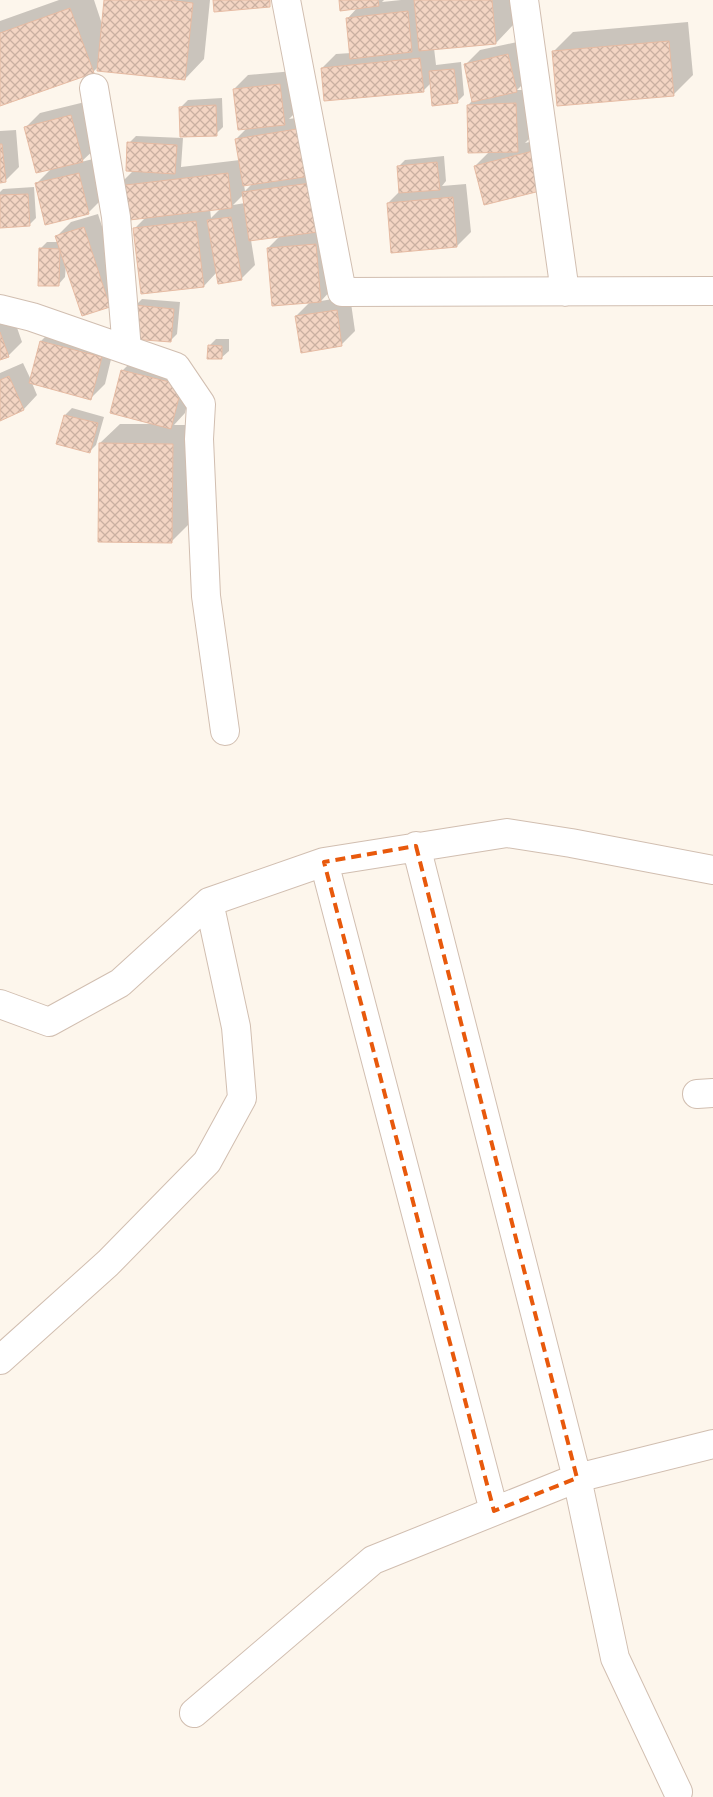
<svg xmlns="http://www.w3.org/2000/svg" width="713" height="1797" font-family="Ubuntu,sans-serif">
<defs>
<pattern id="building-cross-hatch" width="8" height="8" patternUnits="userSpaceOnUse" patternTransform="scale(1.25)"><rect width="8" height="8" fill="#f3d5c3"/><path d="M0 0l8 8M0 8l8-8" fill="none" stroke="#cab0a1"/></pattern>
</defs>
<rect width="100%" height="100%" fill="#fdf6ec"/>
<!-- shadow -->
<path fill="#0003" fill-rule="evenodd" d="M 59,0 L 94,0 L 102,24 L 105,0 L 210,0 L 204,59 L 185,79 L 99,66 L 93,72 L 0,105 L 0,21 Z
M 340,0 L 384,0 L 382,2 L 401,0 L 513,0 L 515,23 L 496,43 L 434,48 L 436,65 L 461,62 L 464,95 L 457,102 L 431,83 L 423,91 L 322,68 L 336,54 L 351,53 L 347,19 L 358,7 Z
M 688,22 L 693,75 L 673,95 L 553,52 L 573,32 Z
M 522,41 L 530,77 L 517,90 L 530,90 L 531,137 L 525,143 L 547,138 L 557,175 L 475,166 L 490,151 L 468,105 L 473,100 L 466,64 L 480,50 Z
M 294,71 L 298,110 L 289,119 L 317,115 L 334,287 L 321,301 L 350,296 L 355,331 L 341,345 L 296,316 L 310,302 L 268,248 L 280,236 L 251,240 L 255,265 L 241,279 L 217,272 L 204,286 L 135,228 L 146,217 L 118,186 L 134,170 L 129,143 L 136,136 L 183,138 L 181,167 L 240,160 L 236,139 L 247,128 L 234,89 L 248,75 ZM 253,183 L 245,191 L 244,185 ZM 244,194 L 245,203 L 233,205 ZM 221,208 L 211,218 L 210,209 Z
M 222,98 L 223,127 L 216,134 L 181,107 L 188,100 Z
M 85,102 L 97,147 L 81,162 L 93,159 L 102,199 L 88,213 L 36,184 L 52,168 L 26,127 L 40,113 Z
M 16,130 L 19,167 L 5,181 L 0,182 L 0,131 Z
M 444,156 L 446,181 L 442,186 L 466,184 L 471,232 L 457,246 L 388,203 L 400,191 L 398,167 L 405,160 Z
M 34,187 L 36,218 L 29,225 L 0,227 L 0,192 L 3,189 Z
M 98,214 L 123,292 L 109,306 L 66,264 L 65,277 L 58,285 L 40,249 L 47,242 L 59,242 L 57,236 L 71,222 Z
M 7,299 L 22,342 L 8,356 L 0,359 L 0,301 Z
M 142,299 L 180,302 L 177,334 L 170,341 L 135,306 Z
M 55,327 L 115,343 L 105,384 L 91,398 L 32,383 L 37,395 L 24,409 L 0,419 L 0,373 L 23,363 L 31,380 L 41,341 Z
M 216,339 L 229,339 L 229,351 L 221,358 L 209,346 Z
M 136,357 L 195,371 L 185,413 L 174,425 L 192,425 L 191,522 L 171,542 L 100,443 L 120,424 L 155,424 L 122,371 Z
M 72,408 L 104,417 L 96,445 L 89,452 L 65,415 Z"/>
<!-- building -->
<path fill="url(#building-cross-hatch)" stroke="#e6bba3" d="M 104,0 L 167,0 L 193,3 L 185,80 L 97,71 Z
M 213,0 L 270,0 L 270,7 L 214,12 Z
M 339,0 L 378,0 L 379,6 L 340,11 Z
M 414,0 L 492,0 L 496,44 L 419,51 Z
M 70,8 L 94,73 L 0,106 L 0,33 Z
M 408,11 L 412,52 L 350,59 L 346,18 Z
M 669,41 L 674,96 L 557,106 L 552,51 Z
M 508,54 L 517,92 L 472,102 L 464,64 Z
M 420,58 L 424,92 L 324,101 L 321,68 Z
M 454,69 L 458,103 L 432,106 L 429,71 Z
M 280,84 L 285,125 L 238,130 L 233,89 Z
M 516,103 L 518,152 L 468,153 L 467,105 Z
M 216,105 L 217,136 L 180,137 L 179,107 Z
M 71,115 L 83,162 L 36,173 L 24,127 Z
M 303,128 L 311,176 L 243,186 L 235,139 Z
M 127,142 L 177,145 L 175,174 L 126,171 Z
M 0,144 L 2,144 L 6,182 L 0,183 Z
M 533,151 L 544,190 L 484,205 L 474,166 Z
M 437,162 L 440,190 L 399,193 L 397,166 Z
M 79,173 L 89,214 L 45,225 L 35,183 Z
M 228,173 L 232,208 L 121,221 L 117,186 Z
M 311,183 L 318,232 L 249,241 L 242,192 Z
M 28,194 L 30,226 L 0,228 L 0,195 Z
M 453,197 L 457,247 L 391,253 L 387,203 Z
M 231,217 L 242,280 L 218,284 L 207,220 Z
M 196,221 L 204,287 L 141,294 L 133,228 Z
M 84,227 L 110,307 L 82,316 L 55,236 Z
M 316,244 L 321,302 L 272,306 L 267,248 Z
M 39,248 L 60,249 L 59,286 L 38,286 Z
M 134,305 L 174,309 L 171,342 L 131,339 Z
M 337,310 L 342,346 L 301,353 L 295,316 Z
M 0,332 L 9,357 L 0,360 Z
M 40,341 L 102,357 L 91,400 L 29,383 Z
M 208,345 L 222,346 L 222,359 L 207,359 Z
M 121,370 L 182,385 L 171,429 L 110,413 Z
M 9,376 L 24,410 L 0,421 L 0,380 Z
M 64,415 L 98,423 L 90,453 L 56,444 Z
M 99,443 L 173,444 L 172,543 L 98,542 Z"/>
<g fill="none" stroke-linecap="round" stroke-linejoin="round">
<!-- minor casing -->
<g stroke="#d1beb0" stroke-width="30">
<path id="minor" d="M 286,0 L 342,292 L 713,291
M 524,0 L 565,292
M 94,88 L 116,217 L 127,350
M 0,309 L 32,317 L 176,367 L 201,404 L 199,439 L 206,596 L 225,731
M 416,846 L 577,1478 L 615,1658 L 678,1792
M 324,862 L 494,1511
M 0,1004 L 49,1022 L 120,983 L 209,902 L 324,862 L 507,833 L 571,843 L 713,870
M 697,1094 L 713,1093
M 0,1360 L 108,1263 L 207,1162 L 242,1098 L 236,1027 L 209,902
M 194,1713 L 373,1560 L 577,1478 L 713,1444"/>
</g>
<!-- minor -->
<use href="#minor" stroke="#fff" stroke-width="28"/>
</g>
<!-- marked area -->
<path fill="none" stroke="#e8590c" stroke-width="4" stroke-dasharray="10 6" stroke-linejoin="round" d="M 416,846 L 577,1478 L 494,1511 L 324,862 Z"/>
</svg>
